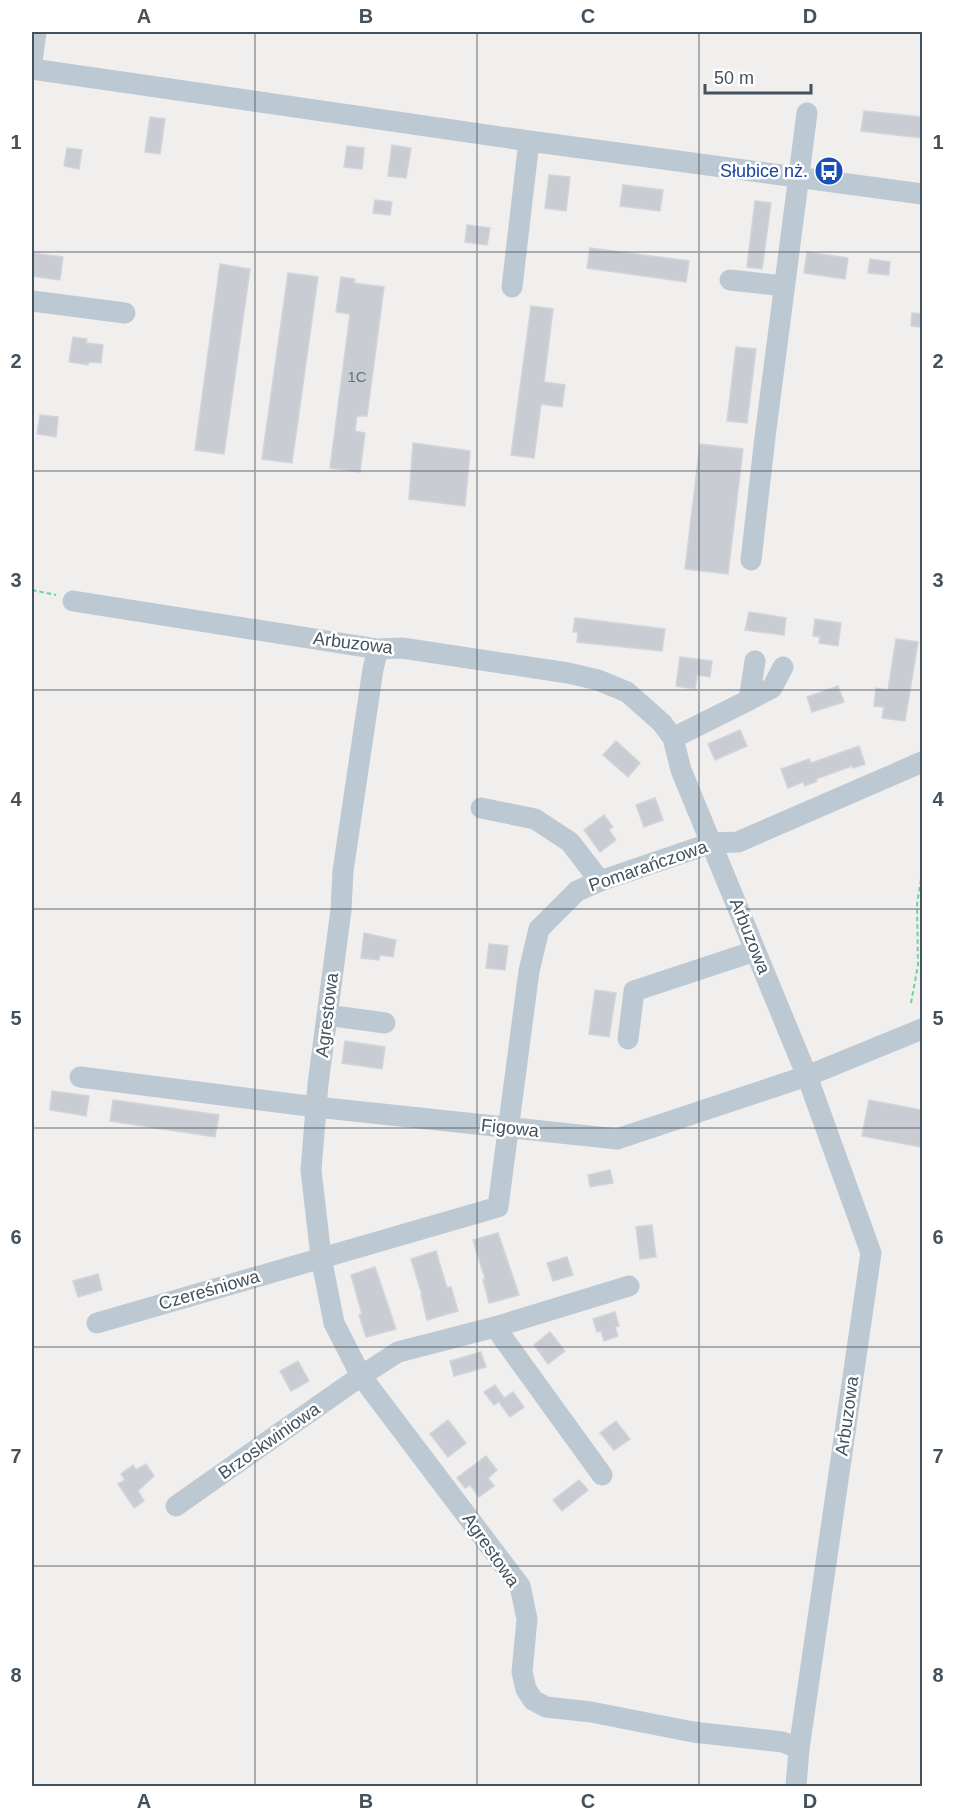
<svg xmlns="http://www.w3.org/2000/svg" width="954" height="1818" font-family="Arial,sans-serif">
<rect width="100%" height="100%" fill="#f1eeee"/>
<!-- building -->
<path fill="#c9cdd3" stroke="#d1d4da" stroke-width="1.5" d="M 864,111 L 922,117 L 922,138 L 861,131 Z
M 150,117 L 165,119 L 160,154 L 145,152 Z
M 392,145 L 411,148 L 406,178 L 388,176 Z
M 347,146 L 364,148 L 362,169 L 344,167 Z
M 67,148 L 82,150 L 79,169 L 64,166 Z
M 549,175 L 570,177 L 566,211 L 545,208 Z
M 623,185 L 663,190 L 660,211 L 620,206 Z
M 375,200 L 392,202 L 390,215 L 373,213 Z
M 755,201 L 771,203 L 762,269 L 747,267 Z
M 467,225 L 490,228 L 487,245 L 465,242 Z
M 590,248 L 689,261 L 686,282 L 587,268 Z
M 807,252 L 848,258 L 845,279 L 804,273 Z
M 32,253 L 63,257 L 60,280 L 32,276 Z
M 870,259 L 890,262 L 889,275 L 868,273 Z
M 220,264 L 250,269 L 224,454 L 195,450 Z
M 288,273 L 318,277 L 292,463 L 262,459 Z
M 341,277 L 355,279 L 354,283 L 384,287 L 367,416 L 357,416 L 355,431 L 365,433 L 360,472 L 330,468 L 350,314 L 336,312 Z
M 531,306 L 553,309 L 544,382 L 565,385 L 562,407 L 541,404 L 534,458 L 511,455 Z
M 912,313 L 922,314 L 922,327 L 911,326 Z
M 73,337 L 87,339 L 86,343 L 103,345 L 101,363 L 89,362 L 88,365 L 69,362 Z
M 736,347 L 756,349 L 747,423 L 727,421 Z
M 40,415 L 58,417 L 56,437 L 37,434 Z
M 413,443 L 470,451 L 465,506 L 409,499 Z
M 700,444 L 743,449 L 728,574 L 685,569 Z
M 749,612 L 786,618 L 784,635 L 745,630 Z
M 575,618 L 665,629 L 662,651 L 577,642 L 578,632 L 573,632 Z
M 815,619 L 841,623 L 838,646 L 819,643 L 820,637 L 813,636 Z
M 896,639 L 918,642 L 905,721 L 882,718 L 884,707 L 874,706 L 876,688 L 888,690 Z
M 680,657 L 712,661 L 710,677 L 697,675 L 695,689 L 676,686 Z
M 838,686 L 844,702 L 812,712 L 807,697 Z
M 740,730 L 747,746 L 715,760 L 708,744 Z
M 616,741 L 640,763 L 628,777 L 603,755 Z
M 859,746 L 865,764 L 853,768 L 852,766 L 816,779 L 817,781 L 805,786 L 803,782 L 788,788 L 781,769 L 809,759 L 811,763 Z
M 655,798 L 663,820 L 644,827 L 636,805 Z
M 604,815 L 613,827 L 609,830 L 616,840 L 600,852 L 584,830 Z
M 364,933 L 396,940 L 393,957 L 380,955 L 379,960 L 361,958 Z
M 489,944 L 508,946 L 505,970 L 486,968 Z
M 595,990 L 616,993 L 609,1037 L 589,1034 Z
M 345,1041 L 385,1047 L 382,1069 L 342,1063 Z
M 52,1091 L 89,1096 L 86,1116 L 50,1110 Z
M 113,1100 L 219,1115 L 215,1137 L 110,1121 Z
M 869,1100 L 922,1110 L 922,1147 L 862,1136 Z
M 610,1170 L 613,1183 L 590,1187 L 588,1175 Z
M 652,1225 L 656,1257 L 640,1259 L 636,1227 Z
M 498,1233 L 519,1295 L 489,1303 L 483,1280 L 485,1279 L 473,1240 Z
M 436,1251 L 447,1288 L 451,1287 L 458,1311 L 427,1320 L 421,1295 L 422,1295 L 411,1259 Z
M 567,1257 L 573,1275 L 553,1281 L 547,1263 Z
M 375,1267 L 396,1329 L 366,1337 L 359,1315 L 362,1314 L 351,1275 Z
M 98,1274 L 102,1290 L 78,1297 L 73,1281 Z
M 615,1312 L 619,1326 L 615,1327 L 618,1336 L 604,1341 L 601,1331 L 597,1332 L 593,1319 Z
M 550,1332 L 565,1351 L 548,1364 L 540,1353 L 543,1351 L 539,1352 L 534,1345 Z
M 481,1352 L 486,1367 L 454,1376 L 450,1361 Z
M 298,1361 L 309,1381 L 291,1391 L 280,1371 Z
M 495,1385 L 504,1398 L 513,1392 L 524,1407 L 510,1417 L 499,1402 L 500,1401 L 494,1405 L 484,1392 Z
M 448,1420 L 466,1443 L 448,1457 L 430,1434 Z
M 616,1421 L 630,1439 L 614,1450 L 600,1433 Z
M 486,1456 L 497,1470 L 488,1478 L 494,1486 L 479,1497 L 470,1485 L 465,1488 L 457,1478 Z
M 146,1464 L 154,1476 L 138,1491 L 144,1501 L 134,1508 L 118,1484 L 125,1480 L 121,1474 L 133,1465 L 136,1470 Z
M 579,1480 L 588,1490 L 562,1511 L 553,1500 Z"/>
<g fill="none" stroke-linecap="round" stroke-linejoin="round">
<!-- path -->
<path stroke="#6cd4a0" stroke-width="2" stroke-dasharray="4.5 3" stroke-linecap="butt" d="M 32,590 L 56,595
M 911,1003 L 918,965 L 917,904 L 922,873"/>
<!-- minor -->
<path stroke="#bdc9d2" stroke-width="21" d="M 32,61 L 36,32
M 32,69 L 529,141 L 922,194
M 730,280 L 784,286
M 512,287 L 529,141
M 32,301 L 125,313
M 751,560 L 765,437 L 807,113
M 73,601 L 378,649 L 402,648 L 568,673 L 598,680 L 627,692 L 662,723 L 673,738 L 681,770 L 807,1076 L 871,1253 L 799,1749 L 796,1786
M 378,649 L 373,669 L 343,871 L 341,910 L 318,1084 L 311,1170 L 321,1257 L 334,1323 L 361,1376 L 520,1586 L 527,1619 L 522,1672 L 526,1689 L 533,1700 L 546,1707 L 591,1712 L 693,1732 L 783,1742 L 799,1749
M 755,661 L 749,700 L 772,688 L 783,667
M 673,738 L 749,700
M 481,808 L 535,819 L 570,842 L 600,881
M 327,1015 L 385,1023
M 628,1039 L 634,991 L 755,951
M 80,1077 L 316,1107 L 617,1139 L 807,1076 L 922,1029
M 97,1323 L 498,1207 L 529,971 L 539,929 L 577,891 L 600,881 L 712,843 L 738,842 L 922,762
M 495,1327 L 602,1475
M 176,1506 L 361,1376 L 398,1352 L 495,1327 L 629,1286"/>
</g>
<!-- grid -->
<path fill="none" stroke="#44525d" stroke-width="1.5" stroke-opacity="0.55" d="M 255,32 L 255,1786M 477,32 L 477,1786M 699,32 L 699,1786M 32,252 L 922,252M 32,471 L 922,471M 32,690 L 922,690M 32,909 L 922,909M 32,1128 L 922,1128M 32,1347 L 922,1347M 32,1566 L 922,1566"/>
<!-- icons -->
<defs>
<g id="bus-disc" transform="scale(1.5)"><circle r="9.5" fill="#1a4fb4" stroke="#fff"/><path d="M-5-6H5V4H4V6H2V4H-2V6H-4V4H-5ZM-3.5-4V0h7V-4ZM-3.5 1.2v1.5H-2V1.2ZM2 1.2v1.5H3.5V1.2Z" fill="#fff"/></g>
</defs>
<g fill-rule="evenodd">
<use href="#bus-disc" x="829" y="171"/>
</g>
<g text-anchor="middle" stroke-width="5" stroke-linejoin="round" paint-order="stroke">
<!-- number labels -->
<g font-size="15" fill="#65717a">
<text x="357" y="382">1C</text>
</g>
<!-- transit labels -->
<g font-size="18" fill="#164399" stroke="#fff" text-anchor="end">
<text x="808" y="177">Słubice nż.</text>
</g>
<!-- street labels -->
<g font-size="18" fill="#44525d" stroke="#fff">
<text transform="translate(353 643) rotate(7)" y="6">Arbuzowa</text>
<text transform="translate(648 866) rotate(-19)" y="6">Pomarańczowa</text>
<text transform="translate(750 936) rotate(68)" y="6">Arbuzowa</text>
<text transform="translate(327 1015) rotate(-83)" y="6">Agrestowa</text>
<text transform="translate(510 1128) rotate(6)" y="6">Figowa</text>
<text transform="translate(209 1290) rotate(-16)" y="6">Czereśniowa</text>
<text transform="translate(847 1416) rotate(-82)" y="6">Arbuzowa</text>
<text transform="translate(269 1441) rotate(-35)" y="6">Brzoskwiniowa</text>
<text transform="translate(491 1550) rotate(55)" y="6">Agrestowa</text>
</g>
</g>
<!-- border -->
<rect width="954" height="1818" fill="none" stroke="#ffffff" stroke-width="66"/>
<!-- scale -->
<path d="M705 84v9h106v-9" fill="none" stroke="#44525d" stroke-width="3"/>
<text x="714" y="84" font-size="18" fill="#44525d" stroke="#ffffff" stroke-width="4.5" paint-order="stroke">50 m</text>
<rect x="33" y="33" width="888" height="1752" fill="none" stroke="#44525d" stroke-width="2"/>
<g font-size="20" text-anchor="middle" font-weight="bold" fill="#44525d">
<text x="144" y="23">A</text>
<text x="366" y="23">B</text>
<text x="588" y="23">C</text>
<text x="810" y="23">D</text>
<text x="16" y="149">1</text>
<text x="938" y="149">1</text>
<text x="16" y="368">2</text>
<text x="938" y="368">2</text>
<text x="16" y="587">3</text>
<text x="938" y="587">3</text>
<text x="16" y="806">4</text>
<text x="938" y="806">4</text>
<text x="16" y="1025">5</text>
<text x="938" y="1025">5</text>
<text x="16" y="1244">6</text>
<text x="938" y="1244">6</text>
<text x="16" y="1463">7</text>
<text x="938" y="1463">7</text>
<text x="16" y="1682">8</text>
<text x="938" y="1682">8</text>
<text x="144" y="1808">A</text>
<text x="366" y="1808">B</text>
<text x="588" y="1808">C</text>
<text x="810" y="1808">D</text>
</g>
</svg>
